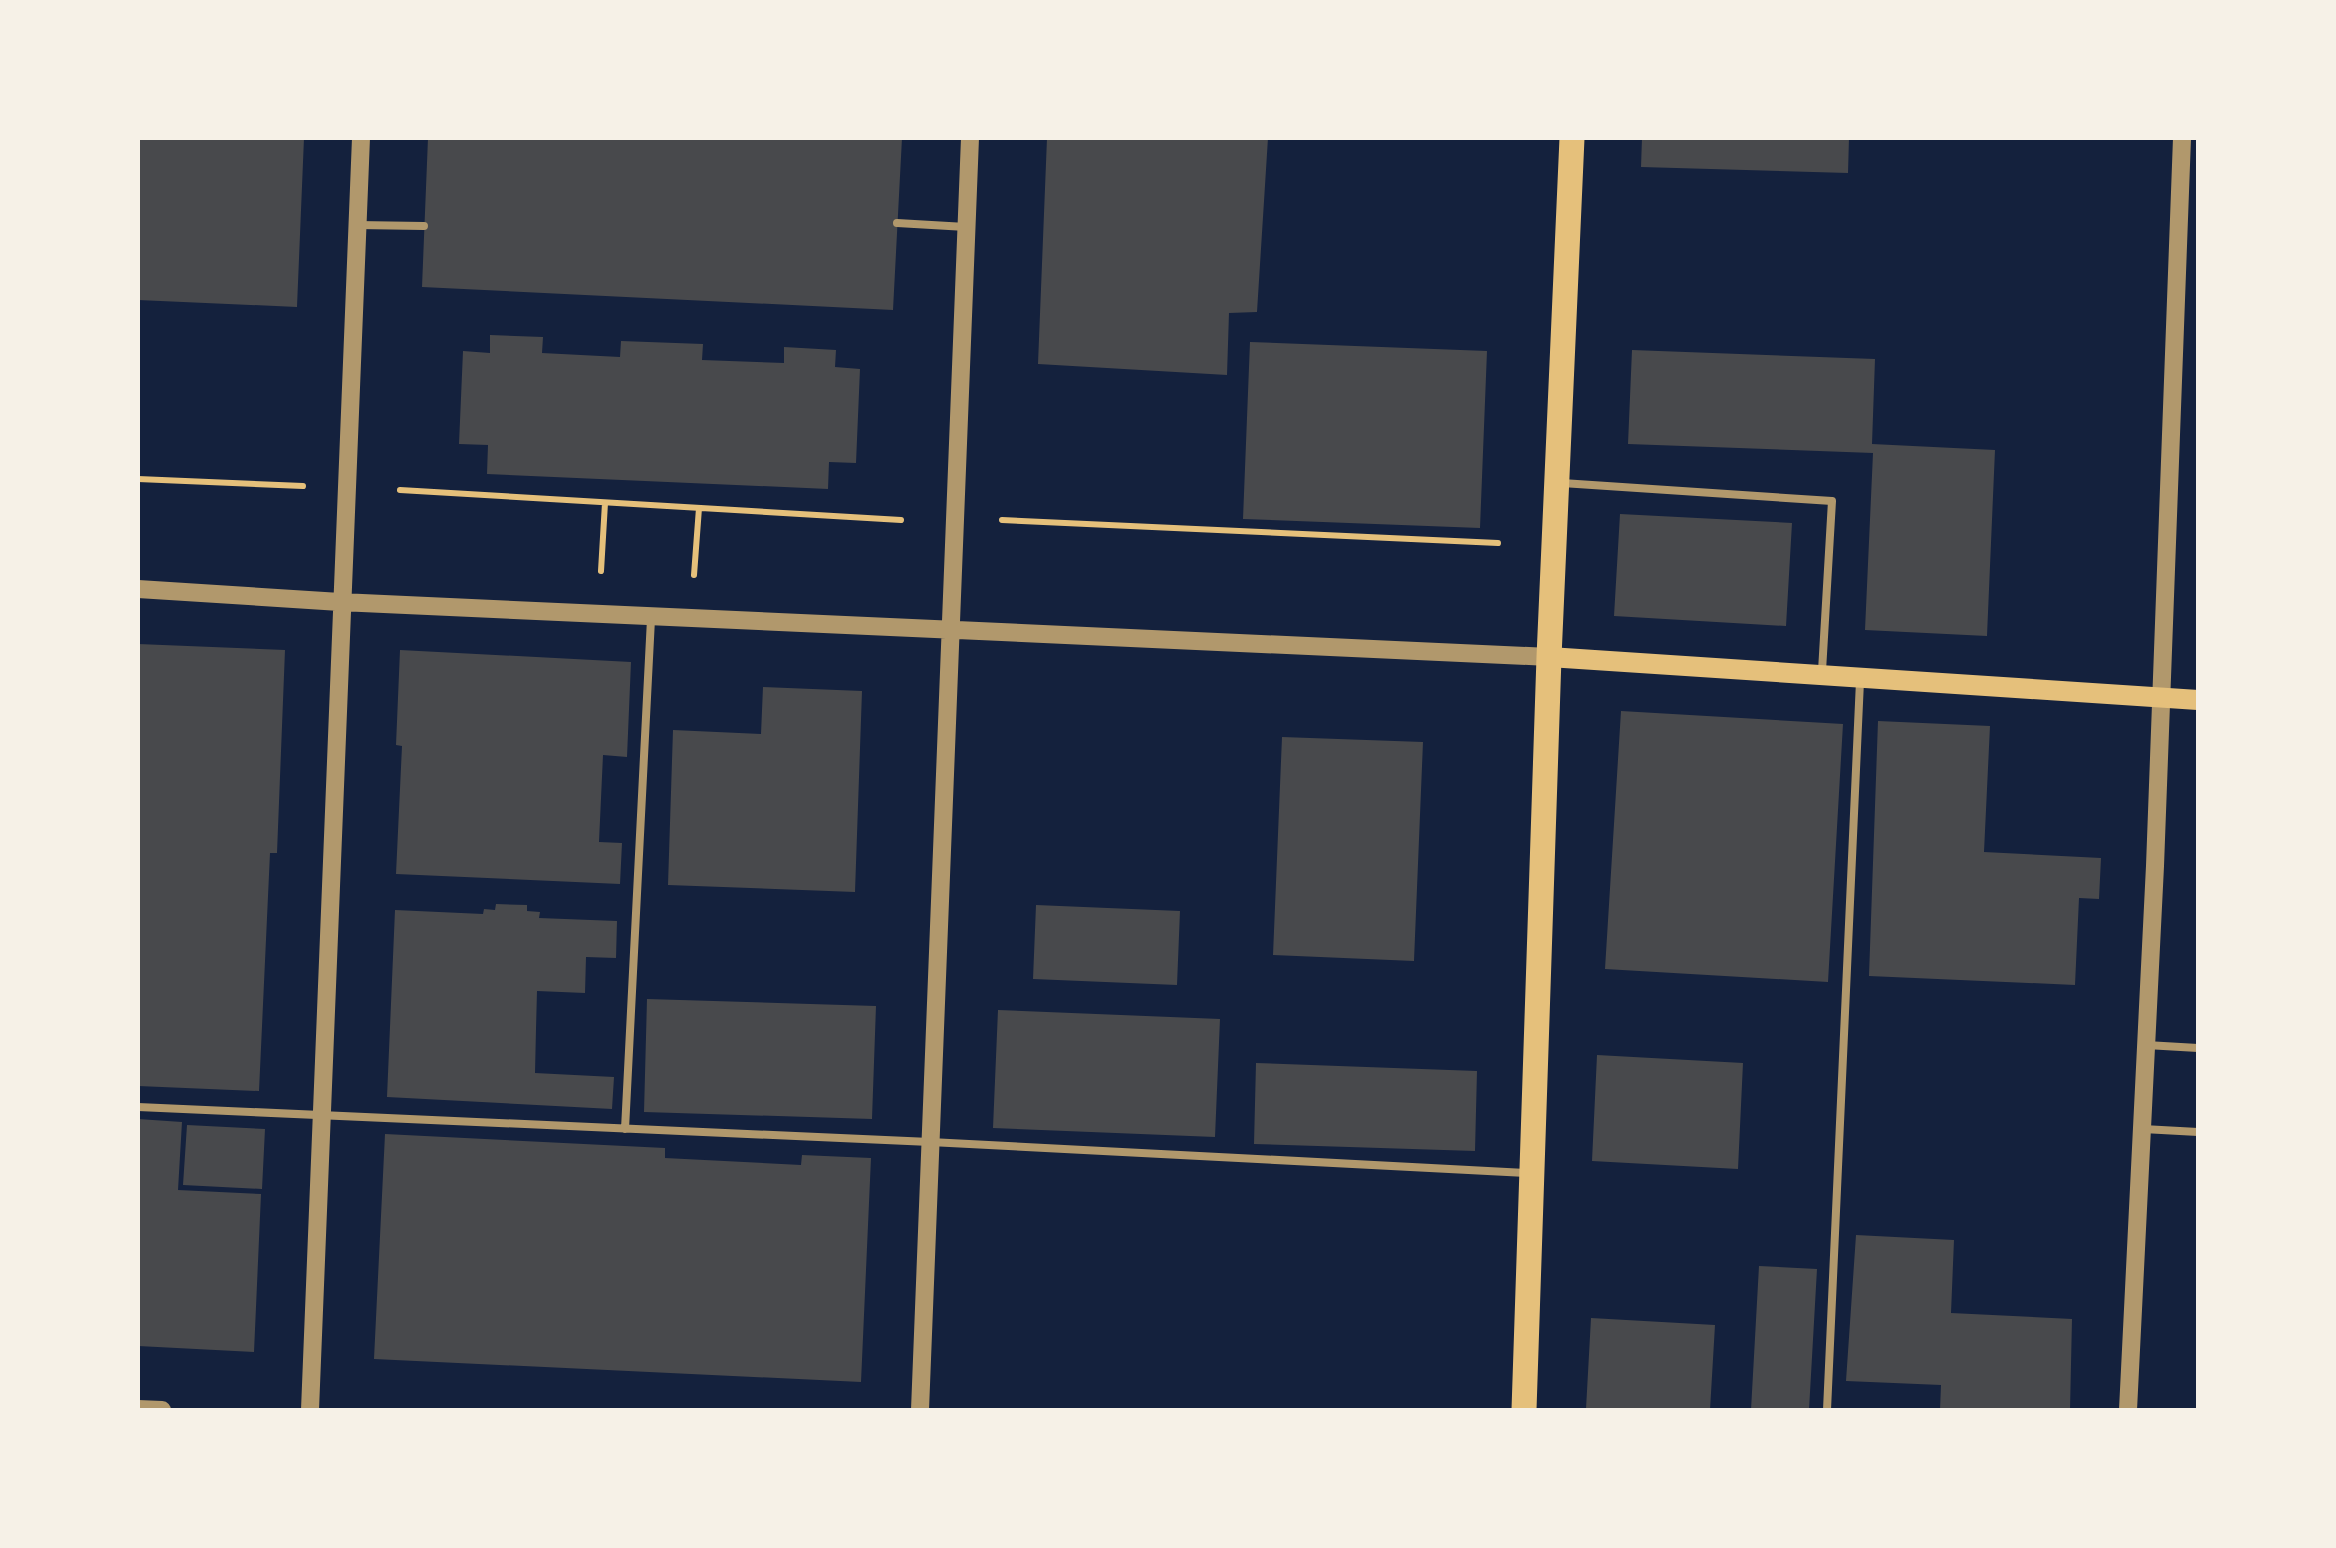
<svg xmlns="http://www.w3.org/2000/svg" width="2336" height="1548" font-family="'Asap Condensed',sans-serif">
<rect width="100%" height="100%" fill="#14213d"/>
<!-- building -->
<path fill="#48494c" d="M 138,138 L 304,138 L 297,307 L 138,300 Z
M 428,138 L 902,138 L 893,310 L 422,287 Z
M 1047,138 L 1268,138 L 1257,312 L 1229,313 L 1227,375 L 1038,364 Z
M 1642,138 L 1849,138 L 1848,173 L 1641,167 Z
M 490,335 L 543,337 L 542,353 L 620,357 L 621,341 L 703,344 L 702,360 L 784,363 L 784,347 L 836,350 L 835,367 L 860,369 L 856,463 L 829,462 L 828,489 L 487,474 L 488,445 L 459,444 L 463,351 L 490,353 Z
M 1250,342 L 1487,351 L 1480,528 L 1243,519 Z
M 1632,350 L 1875,359 L 1872,444 L 1995,450 L 1987,636 L 1865,630 L 1873,453 L 1628,444 Z
M 1620,514 L 1792,523 L 1786,626 L 1614,616 Z
M 138,644 L 285,650 L 277,853 L 270,853 L 259,1091 L 138,1086 Z
M 400,650 L 631,662 L 627,757 L 603,755 L 599,842 L 622,843 L 620,884 L 396,874 L 402,746 L 396,745 Z
M 763,687 L 862,691 L 855,892 L 668,885 L 673,730 L 761,734 Z
M 1621,711 L 1843,724 L 1828,982 L 1605,969 Z
M 1878,721 L 1990,726 L 1984,852 L 2101,858 L 2099,899 L 2079,898 L 2075,985 L 1869,976 Z
M 1282,737 L 1423,742 L 1414,961 L 1273,955 Z
M 496,904 L 527,905 L 527,911 L 540,912 L 539,918 L 617,921 L 616,958 L 586,957 L 585,993 L 537,991 L 536,1029 L 535,1073 L 614,1077 L 612,1109 L 387,1097 L 395,910 L 483,914 L 484,909 L 495,910 Z
M 1036,905 L 1180,911 L 1177,985 L 1033,979 Z
M 647,999 L 876,1006 L 872,1119 L 644,1112 Z
M 998,1010 L 1220,1019 L 1215,1137 L 993,1128 Z
M 1597,1055 L 1743,1063 L 1738,1169 L 1592,1161 Z
M 1256,1063 L 1477,1071 L 1475,1151 L 1254,1144 Z
M 138,1119 L 182,1122 L 178,1190 L 261,1194 L 254,1352 L 138,1346 Z
M 187,1125 L 265,1129 L 262,1189 L 183,1185 Z
M 385,1134 L 665,1148 L 665,1158 L 801,1165 L 802,1155 L 871,1158 L 861,1382 L 374,1359 Z
M 1856,1235 L 1954,1240 L 1951,1313 L 2072,1319 L 2070,1410 L 1940,1410 L 1941,1385 L 1846,1381 Z
M 1759,1266 L 1817,1269 L 1809,1410 L 1751,1410 Z
M 1591,1318 L 1715,1325 L 1710,1410 L 1586,1409 Z"/>
<g fill="none" stroke-linecap="round" stroke-linejoin="round">
<!-- path -->
<path stroke="#e5c07b" stroke-width="6" d="M 138,479 L 303,486
M 400,490 L 901,520
M 1002,520 L 1498,543
M 601,571 L 605,503
M 694,575 L 699,508"/>
<!-- service -->
<path stroke="#b1986c" stroke-width="8" d="M 897,223 L 966,227
M 357,225 L 424,226
M 1562,483 L 1832,501 L 1822,671
M 2146,1045 L 2198,1048
M 138,1107 L 930,1142 L 1528,1173
M 625,1129 L 651,619
M 2143,1129 L 2198,1132
M 1827,1410 L 1860,681"/>
<!-- tertiary -->
<path stroke="#b1986c" stroke-width="18" d="M 138,589 L 340,602 L 1549,657
M 138,1409 L 162,1410
M 310,1410 L 361,138
M 920,1410 L 970,138
M 2128,1410 L 2155,866 L 2182,138"/>
<!-- secondary -->
<path stroke="#e5c07b" stroke-width="20" d="M 1549,657 L 2198,700"/>
<!-- primary -->
<path stroke="#e5c07b" stroke-width="25" d="M 1524,1410 L 1549,657 L 1572,138"/>
</g>
<!-- border -->
<rect width="2336" height="1548" fill="none" stroke="#f6f1e7" stroke-width="280"/>
</svg>
